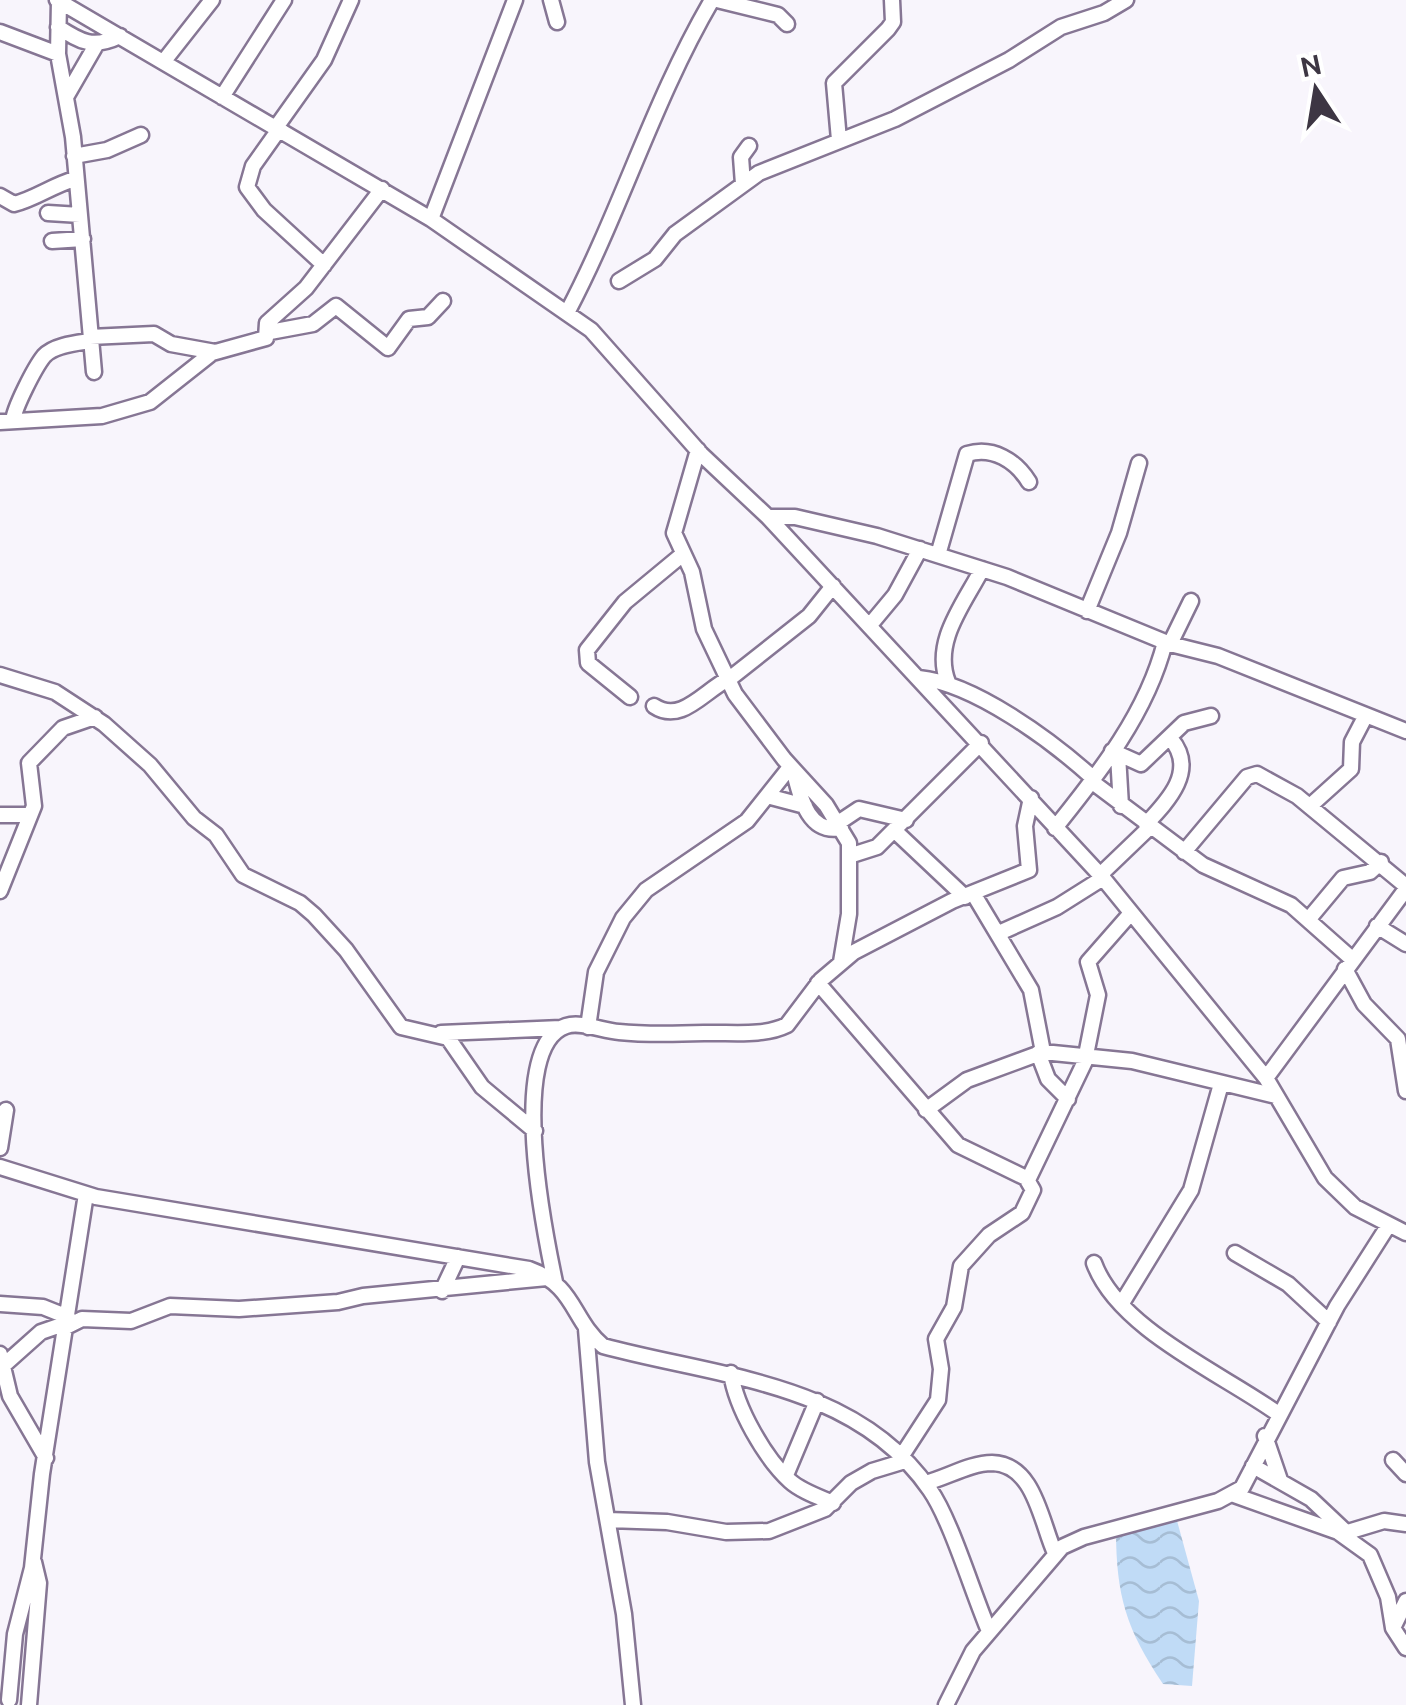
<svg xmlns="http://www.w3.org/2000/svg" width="1406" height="1705" font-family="Ubuntu,sans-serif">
<defs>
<pattern id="water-waves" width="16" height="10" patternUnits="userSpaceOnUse" patternTransform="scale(2.5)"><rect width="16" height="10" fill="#c0dbf6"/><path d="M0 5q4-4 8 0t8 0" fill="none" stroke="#a6bdd4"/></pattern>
</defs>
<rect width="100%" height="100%" fill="#f8f5fc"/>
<!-- water -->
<path fill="url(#water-waves)" d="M 1176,1517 L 1199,1601 L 1192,1686 L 1163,1684 C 1126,1629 1116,1596 1116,1529 Z"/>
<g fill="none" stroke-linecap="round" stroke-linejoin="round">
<!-- minor casing -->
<g stroke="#867694" stroke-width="19">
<path id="minor" d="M 57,0 L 431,219 L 591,330 L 701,454 L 768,517 L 1103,878 L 1266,1078 L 1325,1178 L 1355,1207 L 1406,1233
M 551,0 L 557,22
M 717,0 L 778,15 L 787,24
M 59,1 L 58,54 L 73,137 L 94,372
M 58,27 C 81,42 93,49 120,36
M 0,32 L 58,54
M 164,61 L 212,0
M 66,97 L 96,45
M 222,97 L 284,0
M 277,126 L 324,60 L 351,0
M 280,128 L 253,166 L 247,187 L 264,210 L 324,265
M 839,140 L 834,83 L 888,29 L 893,22 L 892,0
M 74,156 L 107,150 L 141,135
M 743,184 L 741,157 L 749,146
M 0,196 L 14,204 C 35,199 53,185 75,179
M 48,213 L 80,215
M 431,219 L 515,0
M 52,241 L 83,239
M 619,281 L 655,259 L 675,234 L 759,173 L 895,119 L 1009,60 L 1061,27 L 1104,13 L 1126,0
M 568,311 C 621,210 654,99 712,0
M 270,332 L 313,324 L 336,306 L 388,348 L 409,319 L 428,317 L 443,301
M 90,337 L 154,334 L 171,344 L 215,352
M 13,421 C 14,408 35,367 44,356 C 54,345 77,343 90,341
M 0,422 L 102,416 L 150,402 L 212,353 L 266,338 L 267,323 L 306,288 L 382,189
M 698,450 L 674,533 L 692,572 L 704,629 L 735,694 L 784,759 L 826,805 L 849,843 L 849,914 L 841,962
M 768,517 L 795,517 L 877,536 L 1007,577 L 1170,644 L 1218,656 L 1406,731
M 938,555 L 967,454 C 993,446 1016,461 1029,482
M 1087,611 L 1119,533 L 1139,463
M 870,625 L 895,595 L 920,549
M 1170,644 L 1191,601
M 0,675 L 55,692 L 104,724 L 150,765 L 194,818 L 216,835 L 243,875 L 300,903 L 314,915 L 346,950 L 401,1027 L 448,1038 L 482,1087 L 535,1131
M 919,678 C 974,683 1052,741 1093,778
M 728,680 L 809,616 L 833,586
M 948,682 C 932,642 964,604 982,569
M 630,697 L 588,663 L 587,650 L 625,602 L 683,554
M 654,706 C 681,724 703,692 728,679
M 1112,751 L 1141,764 L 1184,723 L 1211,716
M 1118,755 L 1121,806
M 795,776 C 801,801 810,834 841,828
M 1091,781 L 1203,865 L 1291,905 L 1352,959
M 767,796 L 805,806
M 1310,806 L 1351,769 L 1352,742 L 1365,717
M 0,815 L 30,815
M 838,823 L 859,809 L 906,820
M 1146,824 C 1169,800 1197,770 1171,739
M 1055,828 C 1100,772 1147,713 1165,642
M 895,831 L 965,897
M 1184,852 L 1247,777 L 1257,774 L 1297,796 L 1406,886
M 852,855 L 877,847 L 981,743
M 1100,875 L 1150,827
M 0,891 L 34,806 L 29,763 L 63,728 L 95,717
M 973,893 L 1031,990 L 1043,1052
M 1308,920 L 1343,878 L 1370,872 L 1381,862
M 1377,926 L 1406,944
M 999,933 L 1057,907 L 1103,878
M 1345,969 L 1364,1004 L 1398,1039 L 1406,1091
M 818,983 L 958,1145 L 1026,1178 L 1033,1190 L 1022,1213 L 989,1235 L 961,1266 L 954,1307 L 936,1339 L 941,1369 L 938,1400 L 901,1457
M 588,1027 L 596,972 L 623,918 L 646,890 L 747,821 L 790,767
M 441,1033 L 561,1028
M 1038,1053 L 1048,1079 L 1068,1099
M 1086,1055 L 1098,995 L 1088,962 L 1131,913
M 1266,1078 L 1406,889
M 926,1110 L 967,1080 L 1043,1052 L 1132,1061 L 1276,1096
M 0,1148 L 6,1110
M 0,1167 L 96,1197 L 529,1269 C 576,1286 571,1319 603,1346 C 717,1377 856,1382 930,1490 C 951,1520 973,1594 989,1631
M 1028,1180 L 1088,1055
M 1235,1253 L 1288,1284 L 1329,1322
M 1094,1263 C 1118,1329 1223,1374 1277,1413
M 555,1282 C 545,1235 506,1046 566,1026 C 581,1021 603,1031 619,1032 C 647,1035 676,1034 704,1033 C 730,1032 763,1037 787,1025 L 821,980 L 854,952 L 952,901 L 1029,870 L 1025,826 L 1031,798
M 442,1291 L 458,1257
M 1122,1303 L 1191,1190 L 1221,1084
M 0,1304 L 43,1307 L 68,1317
M 66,1327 L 82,1319 L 131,1321 L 170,1306 L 239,1309 L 338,1302 L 363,1296 L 547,1278
M 586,1329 L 597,1462 L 624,1614 L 633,1705
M 0,1354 L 10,1396 L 46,1458
M 4,1365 L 41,1332 L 67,1323
M 731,1373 C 736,1408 765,1458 790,1481 C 801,1491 819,1497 833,1503
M 1265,1436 L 1280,1480
M 1393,1460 L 1406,1474
M 1253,1466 L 1311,1499 L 1346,1532
M 786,1475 L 817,1401
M 925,1483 C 946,1478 970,1463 992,1463 C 1035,1464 1041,1523 1055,1553
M 1234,1495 L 1338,1532 L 1370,1555 L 1388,1597 L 1393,1628 L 1406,1648
M 608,1520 L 667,1522 L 726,1532 L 769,1531 L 825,1509 L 851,1483 L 872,1471 L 905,1461
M 1341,1534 L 1384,1521 L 1406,1524
M 1393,1628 L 1406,1601
M 9,1700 L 15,1634 L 32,1568 L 42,1474 L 86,1194
M 29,1705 L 39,1583 L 34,1562
M 946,1705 L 973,1651 L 1062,1547 L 1084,1537 L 1218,1501 L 1242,1488 L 1337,1306 L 1388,1226"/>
</g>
<!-- minor -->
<use href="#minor" stroke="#fff" stroke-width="14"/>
</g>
<!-- north arrow -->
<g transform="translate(1316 90) rotate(348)" stroke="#ffffff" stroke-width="8" paint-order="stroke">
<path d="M0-8L18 38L0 25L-18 38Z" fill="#3d3643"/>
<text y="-15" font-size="28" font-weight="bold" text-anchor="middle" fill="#3d3643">N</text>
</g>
</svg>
